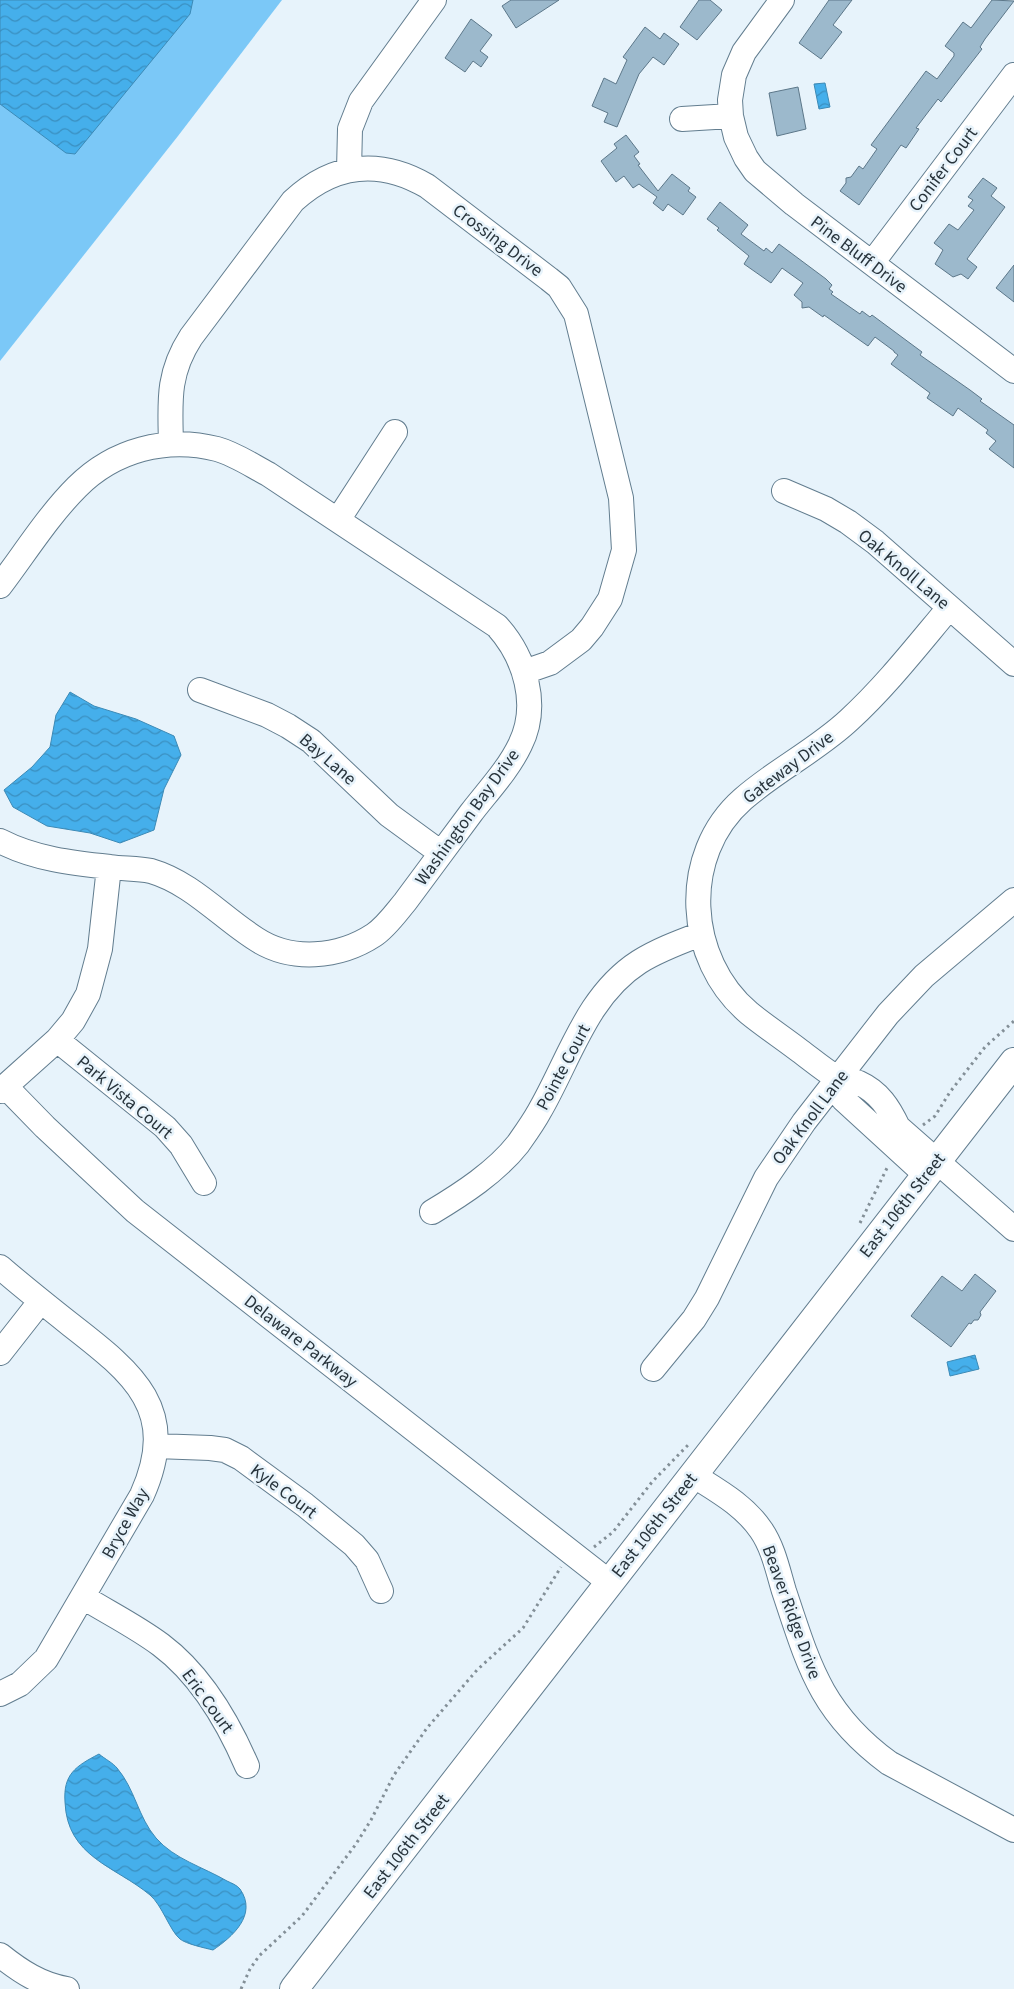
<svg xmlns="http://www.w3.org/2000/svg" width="1014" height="1989" font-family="'Source Sans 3',sans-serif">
<defs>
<pattern id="water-waves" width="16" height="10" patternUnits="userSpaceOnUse" patternTransform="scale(1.25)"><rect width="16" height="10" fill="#45afeb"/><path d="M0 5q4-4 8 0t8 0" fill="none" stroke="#3a8fc0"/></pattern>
</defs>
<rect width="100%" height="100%" fill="#e7f3fb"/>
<!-- pitch -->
<path fill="#7bc8f7" d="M 0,0 L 282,0 L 178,136 L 0,361 Z"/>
<!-- water -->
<path fill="url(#water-waves)" stroke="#3c8ab6" d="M 0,0 L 193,0 L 190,14 L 75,154 L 66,153 L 0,104 Z
M 825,83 L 830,107 L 819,109 L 814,84 Z
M 70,692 L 94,706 L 136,719 L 174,736 L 181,755 L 164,789 L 154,830 L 120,843 L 90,833 L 47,826 L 13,807 L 4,790 L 32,767 L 50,747 L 56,715 Z
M 975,1355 L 979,1369 L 950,1376 L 947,1362 Z
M 99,1754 C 105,1759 113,1763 117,1768 C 135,1789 138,1817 156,1838 C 174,1859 203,1867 227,1881 C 231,1883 237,1885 240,1889 C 258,1915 232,1937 213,1950 C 205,1948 186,1944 180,1939 C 170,1931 162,1905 150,1895 C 115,1866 67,1857 65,1802 C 63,1774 76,1766 99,1754 Z"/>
<!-- building -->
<path fill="#9cb9cc" stroke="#5c7789" d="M 511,0 L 559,0 L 516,28 L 502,6 Z
M 699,0 L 710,0 L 722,10 L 697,40 L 680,27 Z
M 829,0 L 852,0 L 833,25 L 842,32 L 821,59 L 799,43 Z
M 992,0 L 1014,1 L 985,39 L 980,47 L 982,49 L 968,67 L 941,102 L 938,99 L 916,128 L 919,129 L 906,148 L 901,145 L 859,205 L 840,191 L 846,183 L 846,178 L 851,177 L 859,166 L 863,169 L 877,149 L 871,145 L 926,71 L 937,79 L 954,56 L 954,53 L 945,46 L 963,22 L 971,28 Z
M 471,19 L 492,35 L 480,51 L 488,57 L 481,67 L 473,61 L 465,72 L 445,58 Z
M 645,27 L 660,39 L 664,33 L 679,44 L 664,65 L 653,57 L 639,74 L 617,127 L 604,122 L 608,113 L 592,106 L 604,78 L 616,84 L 627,60 L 623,57 Z
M 798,87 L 806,129 L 777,136 L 769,93 Z
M 626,135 L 639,152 L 634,156 L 640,164 L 638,165 L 658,191 L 672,174 L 690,188 L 688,191 L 696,197 L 683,215 L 668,204 L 663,211 L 653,203 L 657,197 L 639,184 L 633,188 L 624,176 L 616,182 L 601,161 L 617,148 L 614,144 Z
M 983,178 L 997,188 L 991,196 L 1005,207 L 967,259 L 977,267 L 968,279 L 961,274 L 953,277 L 935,264 L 943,250 L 934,243 L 949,224 L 958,230 L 974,210 L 968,206 L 973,200 L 968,197 Z
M 720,202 L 748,225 L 741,234 L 764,251 L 766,248 L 772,253 L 779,244 L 826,279 L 832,285 L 829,289 L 833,292 L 831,294 L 860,314 L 862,311 L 870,317 L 872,315 L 922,352 L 920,355 L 970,390 L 982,399 L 980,401 L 1014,425 L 1014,468 L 989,449 L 996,441 L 986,433 L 988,430 L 958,408 L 953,416 L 927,398 L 930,393 L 891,364 L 898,355 L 894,352 L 894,351 L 875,337 L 868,346 L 824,315 L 823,317 L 809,307 L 802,308 L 802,302 L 794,295 L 803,283 L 782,268 L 771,283 L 744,264 L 749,256 L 717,230 L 719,228 L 707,219 Z
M 1014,265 L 1014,302 L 996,288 Z
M 975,1274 L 996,1291 L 980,1312 L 981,1315 L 978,1320 L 974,1320 L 971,1324 L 969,1323 L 951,1347 L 911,1316 L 942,1276 L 962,1291 Z"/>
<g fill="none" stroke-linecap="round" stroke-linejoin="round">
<!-- minor casing -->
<g stroke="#627d8f" stroke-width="26">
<path id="minor" d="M 782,0 L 744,52 L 734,75 L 730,100 L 731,116 L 736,137 L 746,158 L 755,171 L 794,204 L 1014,371
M 682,119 L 731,116
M 349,170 L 350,129 L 361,101 L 434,0
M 872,263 L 1014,75
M 171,444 C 170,402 167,374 191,337 L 293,201 C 333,164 379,158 427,186 L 549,279 L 559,287 L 576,314 L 621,498 L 624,550 L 610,599 L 592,627 L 581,640 L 550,663 L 524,672
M 784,491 L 826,509 L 848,522 L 875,542 L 1014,664
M 338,520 L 395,432
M 0,586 C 25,553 48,516 77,487 C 114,450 166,436 217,449 C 235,454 251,465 268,474 L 497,626 C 525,657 540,705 520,745 C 508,770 487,792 471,813 C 449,843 427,872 405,902 C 395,914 386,927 374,935 C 339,958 291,962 256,939 C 221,917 192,883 151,871 C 138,868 123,869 110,867 C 72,863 35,859 0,841
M 949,608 C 917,646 886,686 849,720 C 817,750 776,770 743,799 C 679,855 686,960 749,1013 C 765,1026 783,1038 800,1051 C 812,1060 824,1070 837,1078 C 843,1081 852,1080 859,1083 C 879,1092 889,1108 898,1127 L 1014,1229
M 200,690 L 267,715 L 288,726 L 311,741 L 389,815 L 441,853
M 57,1040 L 165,1127 L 181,1145 L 204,1183
M 839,1079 L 843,1099 L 926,1175
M 5,1086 L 45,1127 L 135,1211 L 609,1582
M 0,1091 L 57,1040 L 73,1021 L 88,994 L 100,949 L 109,867
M 432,1212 C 462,1194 496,1172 518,1144 C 525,1134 533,1123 539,1112 C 569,1061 586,996 639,962 C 658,950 680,942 701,934
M 0,1267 C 23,1287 47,1306 71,1325 C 134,1374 180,1410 142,1495 L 46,1659 L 20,1684 L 0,1694
M 0,1353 L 40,1302
M 653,1369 L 694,1319 L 707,1298 L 766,1178 L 804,1122 L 888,1014 L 924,976 L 1014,900
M 156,1446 L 210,1448 L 225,1450 L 241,1458 L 305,1505 L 354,1545 L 367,1560 L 381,1591
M 693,1475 C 718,1491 744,1505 761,1530 C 773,1547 778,1571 784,1591 C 809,1666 821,1713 889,1763 L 1014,1830
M 83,1597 C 109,1613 137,1627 161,1645 C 201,1675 228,1722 247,1766
M 0,1955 C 20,1971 41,1985 67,1989"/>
</g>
<!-- major casing -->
<g stroke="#627d8f" stroke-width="30">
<path id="major" d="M 294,1989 L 1014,1062"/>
</g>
<!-- path -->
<path stroke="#838f97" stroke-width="3" stroke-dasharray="2.5 4" stroke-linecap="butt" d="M 923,1125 L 935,1116 L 950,1092 L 985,1047 L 1014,1021
M 860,1223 L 888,1166
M 594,1547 L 613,1532 L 652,1482 L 688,1445
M 241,1989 L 250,1969 L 259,1956 L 302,1916 L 356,1844 L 371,1820 L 394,1775 L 427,1728 L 477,1670 L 523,1628 L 561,1567"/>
<!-- minor -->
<use href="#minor" stroke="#fff" stroke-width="24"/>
<!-- major -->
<use href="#major" stroke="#fff" stroke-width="28"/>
</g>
<g text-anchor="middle" stroke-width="5" stroke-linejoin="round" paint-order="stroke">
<!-- street labels -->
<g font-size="18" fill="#28343c" stroke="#e7f3fb">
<text transform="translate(943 169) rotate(-53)" y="6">Conifer Court</text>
<text transform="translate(498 240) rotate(37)" y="6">Crossing Drive</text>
<text transform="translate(859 254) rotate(37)" y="6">Pine Bluff Drive</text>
<text transform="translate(904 569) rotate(40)" y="6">Oak Knoll Lane</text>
<text transform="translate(328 759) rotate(41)" y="6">Bay Lane</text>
<text transform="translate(788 767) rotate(-37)" y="6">Gateway Drive</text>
<text transform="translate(467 817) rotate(-54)" y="6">Washington Bay Drive</text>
<text transform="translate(563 1067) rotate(-62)" y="6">Pointe Court</text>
<text transform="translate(125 1097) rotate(40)" y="6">Park Vista Court</text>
<text transform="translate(810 1117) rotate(-53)" y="6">Oak Knoll Lane</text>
<text transform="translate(902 1205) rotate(-52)" y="6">East 106th Street</text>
<text transform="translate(301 1341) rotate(38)" y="6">Delaware Parkway</text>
<text transform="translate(284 1491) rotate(37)" y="6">Kyle Court</text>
<text transform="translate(125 1523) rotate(-61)" y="6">Bryce Way</text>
<text transform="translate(654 1525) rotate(-52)" y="6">East 106th Street</text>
<text transform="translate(792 1612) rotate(70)" y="6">Beaver Ridge Drive</text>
<text transform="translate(208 1701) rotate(54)" y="6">Eric Court</text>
<text transform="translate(406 1846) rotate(-52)" y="6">East 106th Street</text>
</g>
</g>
</svg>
